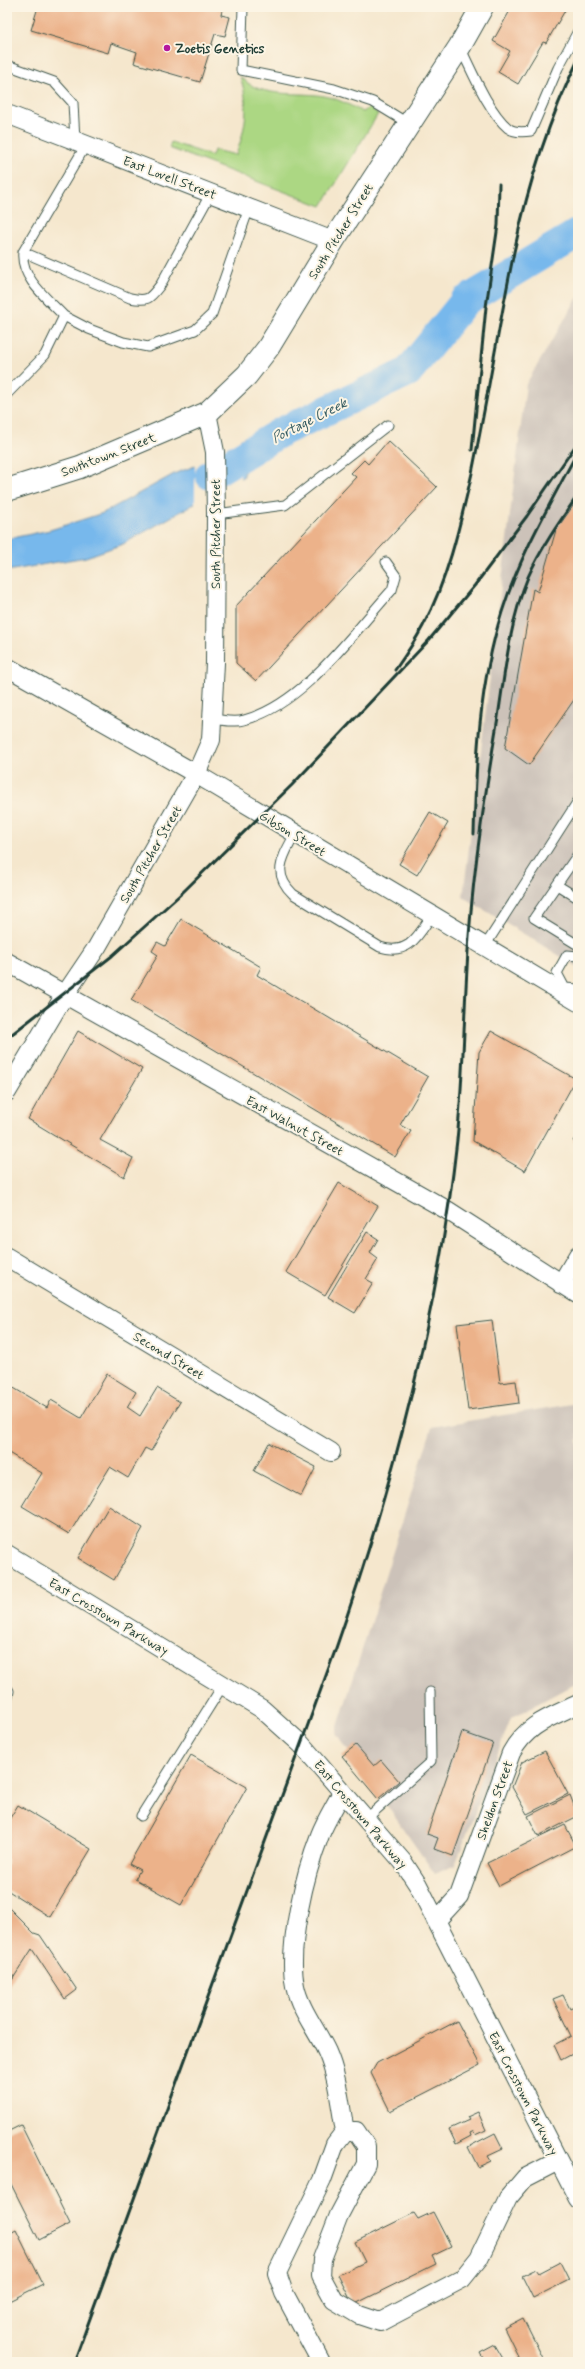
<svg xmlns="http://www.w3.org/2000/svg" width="585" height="2369" font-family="Mynerve,sans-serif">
<rect width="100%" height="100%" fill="#fcf5e5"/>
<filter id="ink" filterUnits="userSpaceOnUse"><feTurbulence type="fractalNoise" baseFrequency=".025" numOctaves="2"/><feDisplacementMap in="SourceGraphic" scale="8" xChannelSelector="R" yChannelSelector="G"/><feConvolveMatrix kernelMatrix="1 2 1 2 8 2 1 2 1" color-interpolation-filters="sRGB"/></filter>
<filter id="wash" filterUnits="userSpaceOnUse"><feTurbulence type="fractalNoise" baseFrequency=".012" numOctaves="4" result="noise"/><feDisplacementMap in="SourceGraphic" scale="16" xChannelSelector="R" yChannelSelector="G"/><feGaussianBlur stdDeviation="0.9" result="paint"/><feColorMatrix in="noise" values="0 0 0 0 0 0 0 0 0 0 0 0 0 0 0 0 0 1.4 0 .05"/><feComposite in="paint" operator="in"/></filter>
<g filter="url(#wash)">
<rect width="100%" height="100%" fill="#f5e7cd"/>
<!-- industrial -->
<path fill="#ccc2b9" d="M 578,297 L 578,967 L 463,897 L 526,384 Z
M 578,1403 L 578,1682 L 511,1718 L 455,1865 L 435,1874 L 336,1733 L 432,1427 Z"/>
<!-- green -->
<path fill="#acd783" stroke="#668a5c" d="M 240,76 C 262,101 300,90 329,97 C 341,100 353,107 363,112 L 370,107 L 378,114 L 322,206 L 169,148 L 171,142 L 212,156 L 214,150 L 236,155 C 246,126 250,107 240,76 Z"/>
<!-- water -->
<path fill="#77b8ec" stroke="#4b7a90" d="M 245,437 L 244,476 L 123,544 L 86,557 L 7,571 L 7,539 L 50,530 L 103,513 L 176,473 L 195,466 Z"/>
<!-- pier -->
<path fill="#f5e7cd" d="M 240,438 L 240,480 L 195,505 L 195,464 Z"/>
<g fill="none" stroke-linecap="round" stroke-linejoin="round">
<!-- river -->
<path stroke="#77b8ec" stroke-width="30" d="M 210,475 L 283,431 L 408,372 L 465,301 L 578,233"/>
</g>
<g id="blocks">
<!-- building -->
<path fill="#ecb28a" d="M 38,7 L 223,7 L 221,15 L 230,17 L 225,36 L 215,34 L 200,82 L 134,63 L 137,52 L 111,43 L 108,53 L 31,30 Z
M 512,7 L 567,7 L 546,43 L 543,42 L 518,84 L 498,72 L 510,51 L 493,41 Z
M 388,441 L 437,487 L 256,681 L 236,663 L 236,606 L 356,477 L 351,473 L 364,460 L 368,464 Z
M 578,499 L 578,694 L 529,765 L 505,748 L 533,589 L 538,592 L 556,530 Z
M 430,812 L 448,823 L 417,875 L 399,864 Z
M 181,919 L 261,967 L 257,975 L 428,1077 L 400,1125 L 411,1131 L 395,1157 L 131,1000 L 158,955 L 152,951 L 157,942 L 165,946 Z
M 78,1031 L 142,1069 L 100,1140 L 133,1158 L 124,1177 L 28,1119 Z
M 491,1031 L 576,1079 L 525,1171 L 473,1141 L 479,1052 Z
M 578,1133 L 578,1144 L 573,1141 Z
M 339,1183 L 378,1206 L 325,1295 L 286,1272 Z
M 367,1232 L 378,1239 L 370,1253 L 378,1259 L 366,1279 L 373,1283 L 355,1313 L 328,1297 Z
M 492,1320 L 500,1383 L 516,1381 L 519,1403 L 468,1410 L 457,1324 Z
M 107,1374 L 136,1392 L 127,1407 L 140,1416 L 157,1388 L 180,1402 L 151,1451 L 145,1448 L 128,1478 L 110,1467 L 69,1534 L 22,1506 L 42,1473 L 7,1452 L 7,1384 L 47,1408 L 51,1400 L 81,1418 Z
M 269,1443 L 316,1467 L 301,1496 L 254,1471 Z
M 109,1506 L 143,1528 L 114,1580 L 78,1558 Z
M 462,1732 L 493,1743 L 453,1856 L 434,1849 L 438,1838 L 427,1834 Z
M 356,1745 L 374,1766 L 381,1760 L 399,1781 L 378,1799 L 342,1756 Z
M 545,1751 L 568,1794 L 527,1814 L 512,1787 L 522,1762 Z
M 191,1755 L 247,1787 L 181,1905 L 135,1879 L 140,1870 L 129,1864 Z
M 570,1795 L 578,1816 L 538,1836 L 528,1816 Z
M 18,1805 L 91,1849 L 50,1917 L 7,1890 L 7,1823 Z
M 565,1825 L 576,1846 L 499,1886 L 487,1863 Z
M 7,1906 L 34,1933 L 40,1935 L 77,1990 L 65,1999 L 32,1949 L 7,1988 Z
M 563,1995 L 570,2009 L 578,2005 L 578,2051 L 561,2060 L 554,2045 L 571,2036 L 553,1999 Z
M 457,2021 L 480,2065 L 390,2111 L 371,2073 L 377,2063 Z
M 478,2112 L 486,2130 L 475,2135 L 474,2131 L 470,2133 L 471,2136 L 456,2144 L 449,2129 L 469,2120 L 467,2117 Z
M 21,2125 L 70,2224 L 39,2240 L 7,2176 L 7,2132 Z
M 495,2133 L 503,2149 L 488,2156 L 491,2161 L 478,2167 L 468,2147 Z
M 433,2212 L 451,2247 L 432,2256 L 436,2264 L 353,2305 L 338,2275 L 365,2262 L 355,2242 L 414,2213 L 418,2219 Z
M 16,2230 L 43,2284 L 7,2302 L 7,2235 Z
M 560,2262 L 569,2280 L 533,2298 L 522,2276 L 536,2269 L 539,2273 Z
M 523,2318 L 543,2358 L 536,2362 L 521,2362 L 504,2328 Z
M 495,2345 L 505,2362 L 485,2362 L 480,2353 Z"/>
</g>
</g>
<g filter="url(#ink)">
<use href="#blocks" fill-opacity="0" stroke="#3f564b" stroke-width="1"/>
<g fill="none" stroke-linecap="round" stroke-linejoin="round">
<!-- service casing -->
<g stroke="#3f564b" stroke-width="11">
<path id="service" d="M 243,7 L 241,70 L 334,89 L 373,102 L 409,124
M 460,47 C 472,71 488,111 508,128 C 514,133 524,132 531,131 L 558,68 L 578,31
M 7,65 L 54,82 L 73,103 L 75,140
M 23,252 L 130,298 C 149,302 150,298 161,284 L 211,193
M 64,316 C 48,299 20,278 23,252 L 86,145
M 7,394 L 45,355 L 64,316 L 89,329 L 123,342 L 148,347 L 195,330 L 212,314 L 249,208
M 216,514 L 285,505 L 388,425
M 213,719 C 223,720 235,723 244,720 C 303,705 352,634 392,590 L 396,576 L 386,562
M 295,834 C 283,857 271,873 293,894 L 380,947 C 409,956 418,936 432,915
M 578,854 L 534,918 L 578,945
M 557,885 L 578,898
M 485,946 L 578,801
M 565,988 L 557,973 L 567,955 L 578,956
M 565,988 L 578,989
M 7,1688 L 9,1691 L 7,1702
M 141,1816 L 223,1685
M 366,1819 L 431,1761 L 430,1692"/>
</g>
<!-- minor casing -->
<g stroke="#3f564b" stroke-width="20">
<path id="minor" d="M 7,114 L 333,241
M 7,667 L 196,774 L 578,1002
M 7,962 L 447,1210 L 578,1294
M 7,1092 L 64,996 L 97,947 L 196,774 L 211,740 L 215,663 L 216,514 L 215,452 L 207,413
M 7,1257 L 331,1452
M 561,1284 L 578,1255
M 7,1554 L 262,1709 L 301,1744 L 403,1862 L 418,1885 L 578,2199
M 342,1792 C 335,1806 326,1820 320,1835 C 305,1873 287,1946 295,1986 C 300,2010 317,2030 327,2052 C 338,2077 340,2105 345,2131
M 436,1921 L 459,1896 L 511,1753 C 527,1724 549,1718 578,1704
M 321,2362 L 284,2293 L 277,2273 L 322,2180 L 335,2144 L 345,2131 L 356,2131 L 366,2146 L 366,2164 L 339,2215 L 322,2259 L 321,2276 L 334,2300 L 359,2315 L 380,2322 L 462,2279 L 479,2258 L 508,2198 L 525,2178 L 558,2161"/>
</g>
<!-- secondary casing -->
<g stroke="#3f564b" stroke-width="24">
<path id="secondary" d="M 7,490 L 80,467 L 207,413 L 247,375 L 268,348 L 333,241 L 460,46 L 482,7"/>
</g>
<!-- service -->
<use href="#service" stroke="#fff" stroke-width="9"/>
<!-- minor -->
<use href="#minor" stroke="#fff" stroke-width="18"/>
<!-- secondary -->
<use href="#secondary" stroke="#fff" stroke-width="22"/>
<!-- rail -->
<path stroke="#1f3d34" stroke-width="3" d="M 472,450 L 486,307 L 498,225 L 499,184
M 395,670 C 405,656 415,641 423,626 C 448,579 460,525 472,473 C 487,400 499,325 514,252 C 528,185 548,121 578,60
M 474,834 C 476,760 479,684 502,612 C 520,555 550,504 578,451
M 7,1038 L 112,956 L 182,893 L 292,785 L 429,640 L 475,585 L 527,516 L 578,442
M 74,2362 L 335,1651 C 393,1485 438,1315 457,1140 C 464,1072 464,1004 469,936 C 474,863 486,790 498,717 C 505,671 510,620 528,577 C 541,548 560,521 578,495"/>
</g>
</g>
<!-- markers -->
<circle fill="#b5179e" stroke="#fcf5e5" stroke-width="1.5" cx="167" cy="48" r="4"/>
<g text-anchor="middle" stroke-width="4" stroke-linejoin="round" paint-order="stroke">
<!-- poi labels -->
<g font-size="13" font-weight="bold" fill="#1f3d34" stroke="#fcf5e5" text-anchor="start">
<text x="175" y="53">Zoetis Genetics</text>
</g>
<!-- street labels -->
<g font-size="13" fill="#1f3d34" stroke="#fcf5e5">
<text transform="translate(170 177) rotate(21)" y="5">East Lovell Street</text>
<text transform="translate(340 231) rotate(-58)" y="5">South Pitcher Street</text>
<text transform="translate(108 454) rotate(-21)" y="5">Southtown Street</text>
<text transform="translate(215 534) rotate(-90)" y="5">South Pitcher Street</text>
<text transform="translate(293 833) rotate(31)" y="5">Gibson Street</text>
<text transform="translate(150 854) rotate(-60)" y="5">South Pitcher Street</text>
<text transform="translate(295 1125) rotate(29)" y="5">East Walnut Street</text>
<text transform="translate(169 1355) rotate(31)" y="5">Second Street</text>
<text transform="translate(109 1616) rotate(31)" y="5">East Crosstown Parkway</text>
<text transform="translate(494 1800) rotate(-70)" y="5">Sheldon Street</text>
<text transform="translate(361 1814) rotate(50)" y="5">East Crosstown Parkway</text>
<text transform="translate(524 2093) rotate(63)" y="5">East Crosstown Parkway</text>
</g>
<!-- water labels -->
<g font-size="14" font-style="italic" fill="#355c62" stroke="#fcf5e5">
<text transform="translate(309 420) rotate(-27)" y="5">Portage Creek</text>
</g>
</g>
<!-- margin -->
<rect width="585" height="2369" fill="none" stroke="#fcf5e5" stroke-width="24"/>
</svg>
